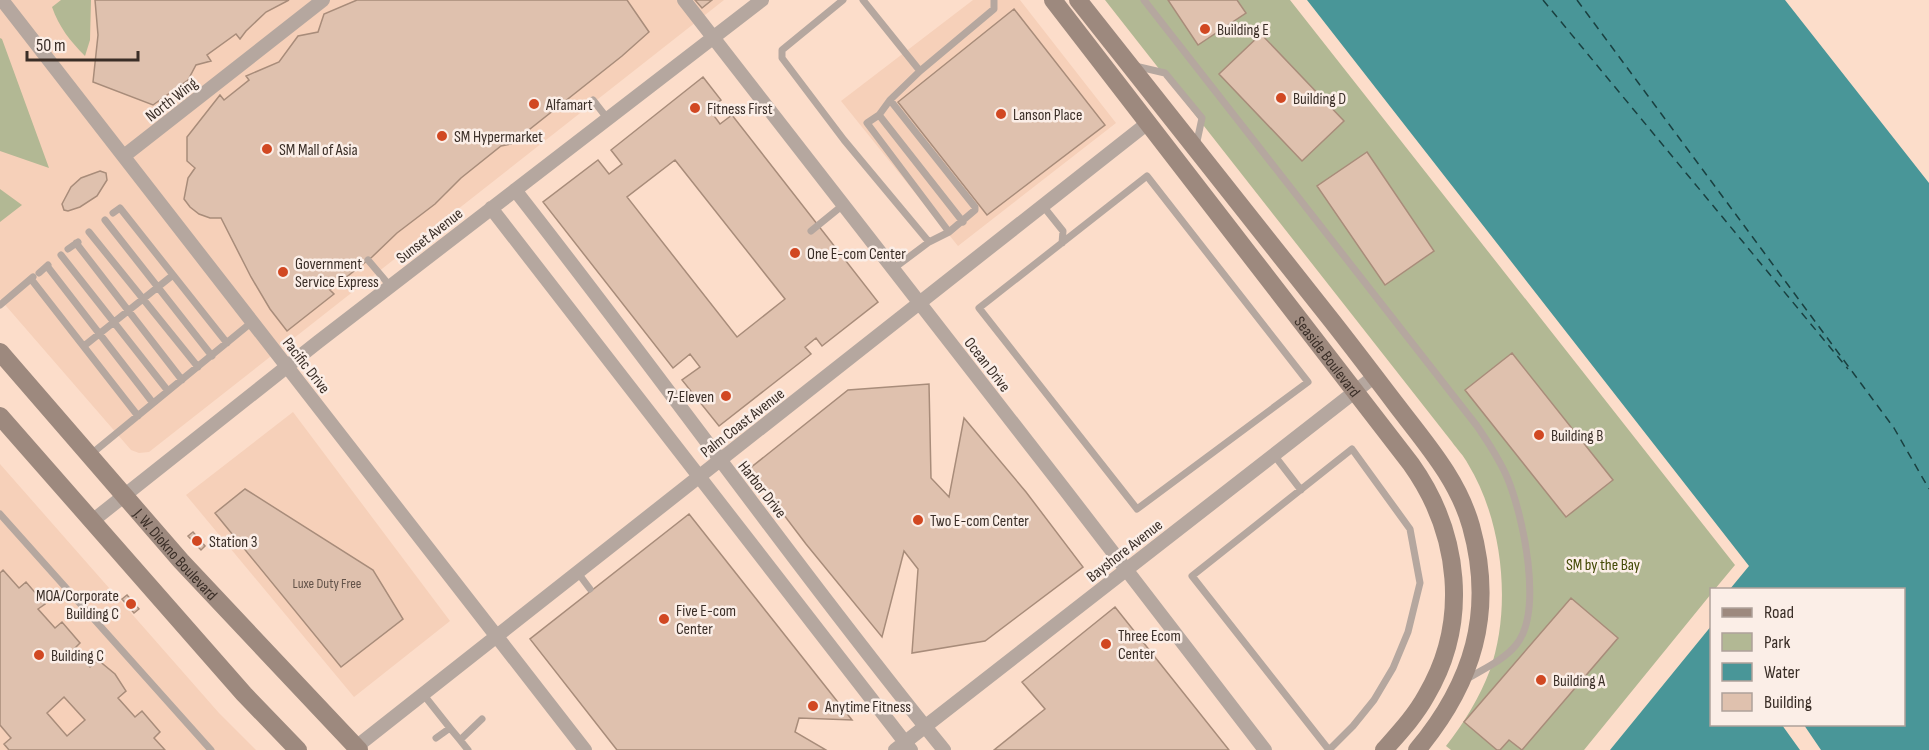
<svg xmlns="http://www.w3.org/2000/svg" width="1929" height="750" font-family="'Sofia Sans Condensed',sans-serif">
<rect width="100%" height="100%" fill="#fcddca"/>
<!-- built -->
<path fill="#f6d0b9" d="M 0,0 L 724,0 L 149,452 L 139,453 L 131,450 L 0,299 Z
M 973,0 L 1020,0 L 1116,123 L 958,246 L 841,101 Z
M 293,412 L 450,621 L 354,697 L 186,495 Z
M 0,464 L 219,713 L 256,750 L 0,750 Z"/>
<!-- green -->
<path fill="#b2b894" d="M 61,0 L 91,0 L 90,40 L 85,56 C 70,41 59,27 52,7 Z
M 1105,0 L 1290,0 L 1735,565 L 1715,589 L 1712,590 L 1711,594 L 1584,750 L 1451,750 L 1446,746 C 1464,723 1480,697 1490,670 C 1512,608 1503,521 1468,464 C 1464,456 1457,449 1452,442 Z
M 0,38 L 2,39 L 49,168 L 0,151 Z
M 0,189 L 22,205 L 0,222 Z"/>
<!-- water -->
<path fill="#499698" d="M 1307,0 L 1785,0 L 1929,183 L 1929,750 L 1821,750 L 1804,725 L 1904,724 L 1904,590 L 1730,589 L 1749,566 Z
M 1712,625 L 1712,724 L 1782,725 L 1800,750 L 1610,750 Z"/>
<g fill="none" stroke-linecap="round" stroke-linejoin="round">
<!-- ferry -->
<path stroke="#1a4040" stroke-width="1.5" stroke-dasharray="8 6" stroke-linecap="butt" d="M 1543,0 L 1848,369
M 1577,0 L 1894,428 L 1929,489"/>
</g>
<!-- building -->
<path fill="#dfc1ae" stroke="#a88c7a" stroke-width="1.5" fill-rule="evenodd" d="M 95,0 L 289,0 L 266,12 L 246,31 L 240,39 L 236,34 L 207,55 L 211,61 L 196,65 L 188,80 L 153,105 L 93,82 L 98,35 Z
M 357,0 L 627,0 L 649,32 L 622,56 L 511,144 L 501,146 L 461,178 L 435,204 L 397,233 L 372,257 L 330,290 L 334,294 L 287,331 L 270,309 L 251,277 L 221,218 L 210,218 L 199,214 L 190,207 L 184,199 L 188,178 L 195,168 L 187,161 L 187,137 L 220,95 L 224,100 L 249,80 L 246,76 L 279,62 L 298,36 L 318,32 L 324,14 Z
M 695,0 L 712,0 L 702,8 Z
M 1168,0 L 1237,0 L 1246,13 L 1198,45 Z
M 1014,9 L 1105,125 L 987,215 L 898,102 Z
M 1261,34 L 1344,121 L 1302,161 L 1219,74 Z
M 703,77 L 721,100 L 709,109 L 720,124 L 732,115 L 878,302 L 822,346 L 816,338 L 805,347 L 811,354 L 719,426 L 682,380 L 700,367 L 690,354 L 673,368 L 543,202 L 598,160 L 609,174 L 622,164 L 611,150 ZM 675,160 L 785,299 L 737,337 L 627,197 Z
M 1367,152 L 1434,251 L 1385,285 L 1317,186 Z
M 100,171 L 106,173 L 107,180 L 97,196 L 80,207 L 68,211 L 64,210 L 62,204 L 71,187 L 81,178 Z
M 1512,353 L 1613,480 L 1566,517 L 1465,390 Z
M 929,384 L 931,478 L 949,497 L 964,418 L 1026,492 L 1083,567 L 985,641 L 912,653 L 918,569 L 904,551 L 882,637 L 806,544 L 749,469 L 848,390 Z
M 245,489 L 373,570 L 403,619 L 341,667 L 215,513 Z
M 689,514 L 852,720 L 799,718 L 795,732 L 826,750 L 617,750 L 530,639 Z
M 193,532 L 205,546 L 201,550 L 188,536 Z
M 3,570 L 19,588 L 26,582 L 45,604 L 38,609 L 55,628 L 62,622 L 80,643 L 74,649 L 90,667 L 98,660 L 115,674 L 126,691 L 118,698 L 135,717 L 142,711 L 160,732 L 154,738 L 165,750 L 9,750 L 4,744 L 11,738 L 0,725 L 0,573 ZM 64,697 L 85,720 L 67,736 L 47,713 Z
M 127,595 L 139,609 L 134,613 L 122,599 Z
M 1571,598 L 1618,638 L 1522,750 L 1509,740 L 1500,750 L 1497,750 L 1464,722 Z
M 1115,607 L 1229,750 L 994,750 L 1045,709 L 1022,682 Z"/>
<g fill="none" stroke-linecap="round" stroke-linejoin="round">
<!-- lane -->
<path stroke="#b5a79f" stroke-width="7" d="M 843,0 L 782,50 L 782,58 L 844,140 L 929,242
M 863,0 L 920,71
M 1144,0 L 1477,426 C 1488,442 1499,459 1507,477 C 1523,515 1544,611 1516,645 C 1504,660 1483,669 1467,679
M 1135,66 L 1165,73 L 1202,118 L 1196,146
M 593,100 L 607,118
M 890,100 L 975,207 L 975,210 L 949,232 L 929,242 L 893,269
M 879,115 L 963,222
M 1147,176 L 1308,382 L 1137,509 L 979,308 Z
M 1043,206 L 1063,231 L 1062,243
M 113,213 L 120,208 L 227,343
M 105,220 L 212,356
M 811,231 L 843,205
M 89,232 L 198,367
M 949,232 L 867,123 L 879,115 L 890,100 L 920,71 L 994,9 L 994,0
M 76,243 L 182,380
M 68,249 L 78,242
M 61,255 L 168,391
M 368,260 L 390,286
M 47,266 L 153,403
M 39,273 L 48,265
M 31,279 L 138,416
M 0,305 L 33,277
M 84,346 L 173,275
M 1352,449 L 1410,529 L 1420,583 L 1408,632 L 1393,668 L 1374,700 L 1353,726 L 1329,750 L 1192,576 Z
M 90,455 L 252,322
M 1274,455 L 1301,490
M 0,514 L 211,750
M 578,573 L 590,589
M 423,694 L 450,728
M 436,738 L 450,728 L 460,740 L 482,719
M 460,740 L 468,750"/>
<!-- street -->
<path stroke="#b5a79f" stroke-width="14" d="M 2,0 L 585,750
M 684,0 L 1065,490 L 1265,750
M 124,156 L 323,0
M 515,190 C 660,375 796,567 944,750
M 491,208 L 911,750
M 91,522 L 318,342 L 762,0
M 356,747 L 1149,122
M 895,750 L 1375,376"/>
<!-- secondary -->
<g stroke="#9d897e" stroke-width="18">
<path id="s1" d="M 1053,0 L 1411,464 C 1460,533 1470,622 1426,696 C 1415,716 1399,733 1384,750"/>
<path d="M 1078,0 C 1163,107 1247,214 1332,321 C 1354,349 1376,378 1398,407 C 1427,445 1458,480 1471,526 C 1495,612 1473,683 1417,750"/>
<path id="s2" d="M 0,352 L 181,561 L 359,750"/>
<path d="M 0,416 L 244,694 L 298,750"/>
</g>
</g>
<!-- markers -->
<g fill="#d14822" stroke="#fbeee7" stroke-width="2">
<circle cx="1205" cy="29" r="6"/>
<circle cx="1281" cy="98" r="6"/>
<circle cx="534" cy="104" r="6"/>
<circle cx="695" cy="108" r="6"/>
<circle cx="1001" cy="114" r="6"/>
<circle cx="442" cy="136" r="6"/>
<circle cx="267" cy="149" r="6"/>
<circle cx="795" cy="253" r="6"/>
<circle cx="283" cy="272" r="6"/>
<circle cx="726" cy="396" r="6"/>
<circle cx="1539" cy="435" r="6"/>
<circle cx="918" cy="520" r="6"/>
<circle cx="197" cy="541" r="6"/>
<circle cx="131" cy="604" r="6"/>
<circle cx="664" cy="619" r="6"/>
<circle cx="1106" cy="644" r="6"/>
<circle cx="39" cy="655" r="6"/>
<circle cx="1541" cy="680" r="6"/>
<circle cx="813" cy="706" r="6"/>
</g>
<g text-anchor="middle" stroke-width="5" stroke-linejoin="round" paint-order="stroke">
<!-- number labels -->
<g font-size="14" fill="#635349">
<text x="327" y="588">Luxe Duty Free</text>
</g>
<!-- poi labels -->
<g font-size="16" fill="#3a2e27" stroke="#fbeee7" text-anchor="start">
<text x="1217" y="35">Building E</text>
<text x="1293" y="104">Building D</text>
<text x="546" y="110">Alfamart</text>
<text x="707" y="114">Fitness First</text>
<text x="1013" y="120">Lanson Place</text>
<text x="454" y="142">SM Hypermarket</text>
<text x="279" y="155">SM Mall of Asia</text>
<text x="807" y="259">One E-com Center</text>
<text x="295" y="269">Government<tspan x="295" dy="18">Service Express</tspan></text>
<text x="714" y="402" text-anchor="end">7-Eleven</text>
<text x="1551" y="441">Building B</text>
<text x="930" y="526">Two E-com Center</text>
<text x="209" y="547">Station 3</text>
<text x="119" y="601" text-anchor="end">MOA/Corporate<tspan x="119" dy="18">Building C</tspan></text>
<text x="676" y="616">Five E-com<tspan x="676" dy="18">Center</tspan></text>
<text x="1118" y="641">Three Ecom<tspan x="1118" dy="18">Center</tspan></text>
<text x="51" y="661">Building C</text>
<text x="1553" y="686">Building A</text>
<text x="825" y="712">Anytime Fitness</text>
</g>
<!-- street labels -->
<g font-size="16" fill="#3a2e27" stroke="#fbeee7">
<text transform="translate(171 99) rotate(-38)" y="6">North Wing</text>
<text transform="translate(429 235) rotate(-38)" y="6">Sunset Avenue</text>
<text dy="6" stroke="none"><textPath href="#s1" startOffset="450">Seaside Boulevard</textPath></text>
<text transform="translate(988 364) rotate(52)" y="6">Ocean Drive</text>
<text transform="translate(307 365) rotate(52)" y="6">Pacific Drive</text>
<text transform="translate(742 422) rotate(-38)" y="6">Palm Coast Avenue</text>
<text transform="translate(763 489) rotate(52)" y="6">Harbor Drive</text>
<text transform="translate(1124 550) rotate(-38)" y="6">Bayshore Avenue</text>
<text dy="6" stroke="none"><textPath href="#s2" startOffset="268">J. W. Diokno Boulevard</textPath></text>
</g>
<!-- park labels -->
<g font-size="16" fill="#434905" stroke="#fbeee7">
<text x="1603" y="570">SM by the Bay</text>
</g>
</g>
<!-- legend -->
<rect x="1710" y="588" width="195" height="138" fill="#fbeee7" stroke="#aea19a" stroke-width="1.5"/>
<rect x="1722" y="608" width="30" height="9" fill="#9d897e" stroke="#aea19a" stroke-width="1.5"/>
<text x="1764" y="618" font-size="18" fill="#3a2e27">Road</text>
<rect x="1722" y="633" width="30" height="18" fill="#b2b894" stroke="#aea19a" stroke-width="1.5"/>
<text x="1764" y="648" font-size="18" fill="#3a2e27">Park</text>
<rect x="1722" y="663" width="30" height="18" fill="#499698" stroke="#aea19a" stroke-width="1.5"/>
<text x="1764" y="678" font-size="18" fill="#3a2e27">Water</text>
<rect x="1722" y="693" width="30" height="18" fill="#dfc1ae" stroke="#aea19a" stroke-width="1.5"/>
<text x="1764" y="708" font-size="18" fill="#3a2e27">Building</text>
<!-- scale -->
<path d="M27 51v9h111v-9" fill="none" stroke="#3a2e27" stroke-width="3"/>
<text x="36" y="51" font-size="18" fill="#3a2e27" stroke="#fbeee7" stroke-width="4.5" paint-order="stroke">50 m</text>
</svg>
